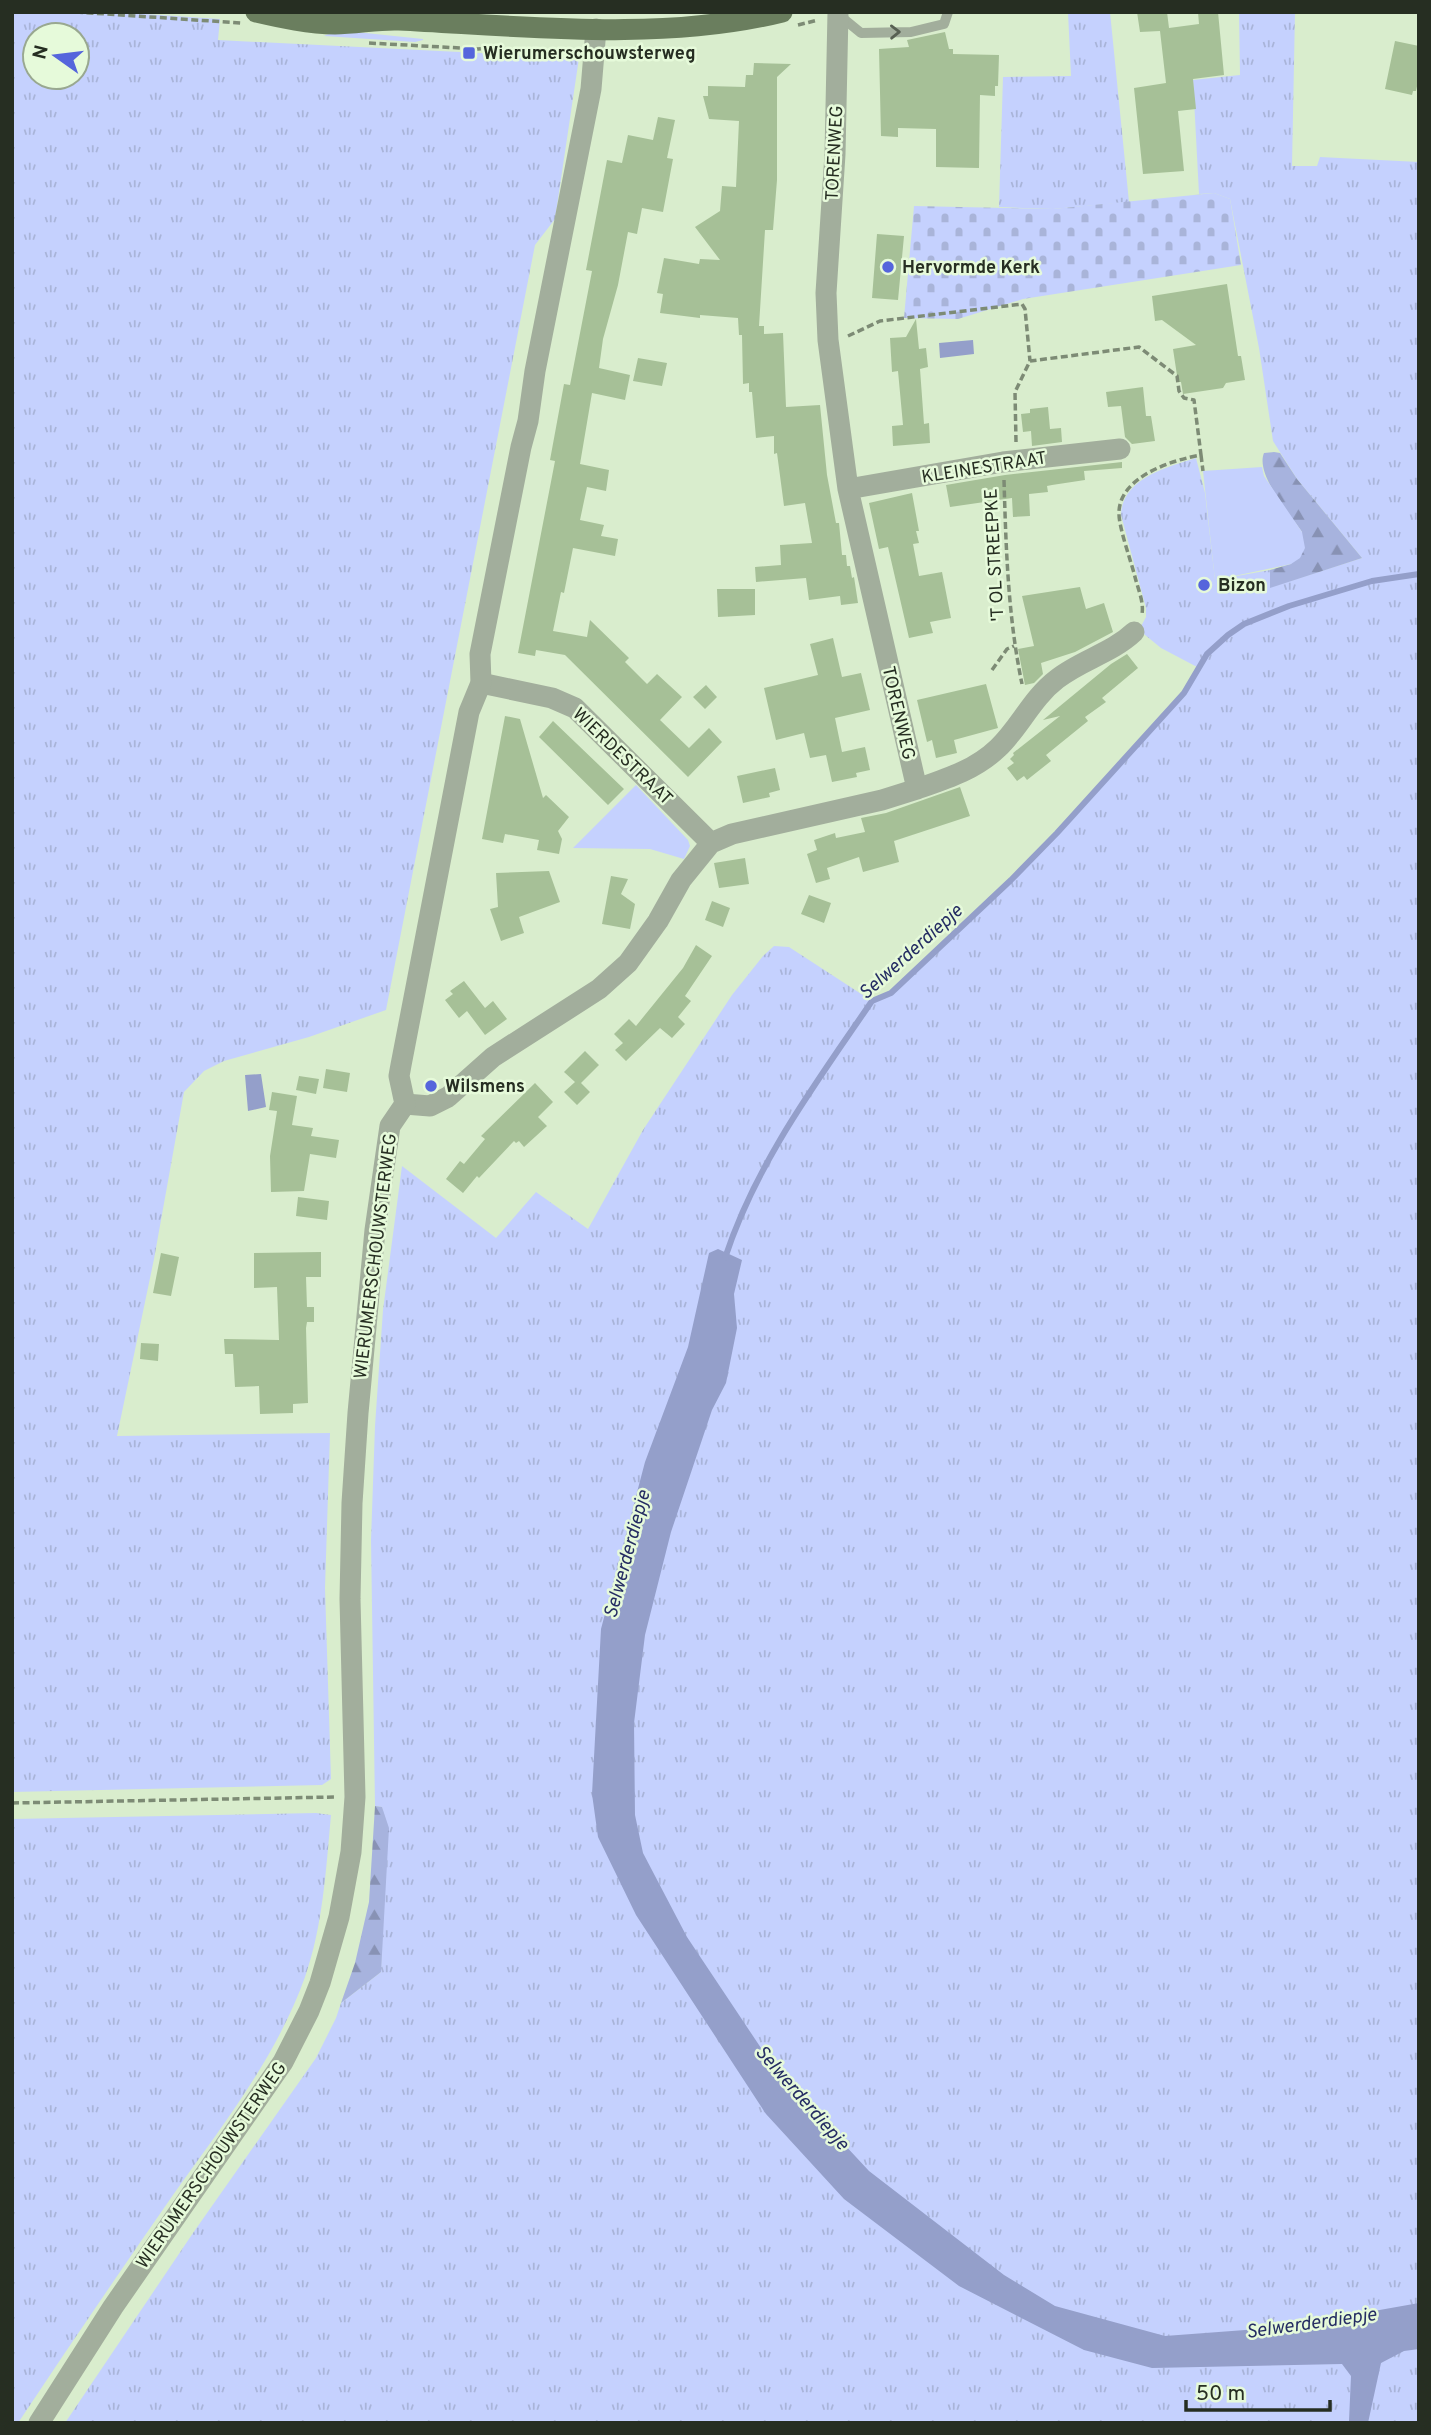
<svg xmlns="http://www.w3.org/2000/svg" width="1431" height="2435" font-family="Overpass,sans-serif">
<defs>
<pattern id="grass-tufts" width="24" height="20" patternUnits="userSpaceOnUse" patternTransform="scale(1.75)"><rect width="24" height="20" fill="#c5d1fe"/><path d="M3 7l-1-3M5 7V3M7 7l1-3M15 17l-1-3M17 17v-4M19 17l1-3" fill="none" stroke="#a9b4d9"/></pattern>
<pattern id="forest-firs" width="22" height="20" patternUnits="userSpaceOnUse" patternTransform="scale(1.75)"><rect width="22" height="20" fill="#a7b3de"/><path d="M5 1l3.5 6h-7zM16 11l3.5 6h-7z" fill="#8892b4"/></pattern>
<pattern id="cemetery-stones" width="16" height="16" patternUnits="userSpaceOnUse" patternTransform="scale(1.75)"><rect width="16" height="16" fill="#c5d1fe"/><path d="M2 7V4a2 2 0 0 1 4 0v3zM10 15v-3a2 2 0 0 1 4 0v3z" fill="#a9b4d9"/></pattern>
</defs>
<rect width="100%" height="100%" fill="#d9edcd"/>
<!-- grass -->
<path fill="url(#grass-tufts)" fill-rule="evenodd" d="M 12,12 L 113,12 L 220,19 L 218,40 L 579,58 L 555,219 L 535,245 L 386,1010 L 309,1037 L 224,1061 L 204,1071 L 184,1092 L 154,1259 L 117,1436 L 330,1433 L 325,1588 L 331,1779 L 322,1785 L 12,1792 ZM 35,35 L 77,35 L 77,77 L 35,77 Z
M 1068,12 L 1110,12 L 1129,202 L 1053,209 L 999,207 L 1003,77 L 1071,76 Z
M 1239,12 L 1295,12 L 1292,166 L 1317,166 L 1320,157 L 1419,162 L 1419,2423 L 65,2423 L 193,2233 L 316,2058 L 336,2018 L 341,2003 L 381,1972 L 383,1813 L 382,1807 L 375,1806 L 371,1540 L 375,1426 L 383,1310 L 402,1166 L 496,1238 L 536,1192 L 588,1229 L 643,1130 L 732,995 L 763,956 L 774,946 L 789,947 L 872,1001 L 891,993 L 965,921 L 1011,880 L 1184,693 L 1199,668 L 1161,648 L 1139,630 L 1146,617 L 1146,608 L 1121,515 C 1122,478 1168,467 1196,458 L 1205,493 L 1215,580 L 1270,570 L 1271,587 L 1362,558 L 1297,479 L 1273,441 L 1259,348 L 1230,199 L 1214,193 L 1199,194 L 1193,80 L 1240,75 Z
M 337,30 L 423,39 L 423,40 L 415,42 L 324,36 Z
M 316,1813 L 331,1815 C 326,1869 323,1926 305,1977 C 276,2058 222,2126 173,2195 C 121,2270 69,2346 18,2423 L 12,2423 L 12,1819 Z"/>
<!-- forest -->
<path fill="url(#forest-firs)" d="M 1274,452 L 1280,453 L 1297,479 L 1362,558 L 1270,588 L 1270,570 L 1291,564 L 1302,532 C 1290,514 1255,474 1264,453 Z
M 375,1806 L 382,1807 L 389,1828 L 381,1972 L 341,2003 L 355,1963 L 369,1902 Z"/>
<!-- cemetery -->
<path fill="url(#cemetery-stones)" d="M 1214,193 L 1230,199 L 1241,265 L 1023,299 L 958,319 L 904,318 L 914,206 L 1053,209 Z"/>
<!-- park -->
<path fill="#c5d1fe" d="M 1262,467 L 1264,476 L 1302,532 L 1305,548 L 1300,558 L 1291,564 L 1215,580 L 1203,471 Z
M 636,785 L 688,840 L 690,846 L 684,859 L 650,849 L 573,848 Z"/>
<!-- water -->
<path fill="#949fca" d="M 973,340 L 974,354 L 940,358 L 939,343 Z
M 261,1074 L 266,1107 L 248,1111 L 245,1075 Z
M 718,1249 L 742,1260 L 734,1294 L 737,1328 L 726,1383 L 712,1410 L 671,1532 L 645,1635 L 634,1723 L 635,1815 L 643,1853 L 687,1937 L 777,2072 L 869,2171 L 1004,2275 L 1055,2306 L 1165,2336 L 1284,2327 L 1419,2303 L 1419,2349 L 1404,2351 L 1381,2363 L 1368,2423 L 1349,2421 L 1351,2376 L 1342,2364 L 1152,2368 L 1084,2350 L 959,2286 L 844,2199 L 766,2114 L 636,1915 L 598,1837 L 592,1794 L 601,1629 L 645,1462 L 688,1347 L 709,1253 Z"/>
<g fill="none" stroke-linecap="round" stroke-linejoin="round">
<!-- stream -->
<path stroke="#949fca" stroke-width="6" d="M 725,1258 C 756,1163 816,1083 872,1001 L 891,993 L 1011,880 L 1057,833 L 1184,693 L 1207,654 L 1228,635 L 1244,624 L 1289,606 L 1372,581 L 1419,574"/>
</g>
<!-- building -->
<path fill="#a6c097" d="M 1137,12 L 1167,12 L 1169,28 L 1199,24 L 1198,12 L 1218,12 L 1224,75 L 1193,79 L 1196,109 L 1178,111 L 1184,171 L 1143,174 L 1134,88 L 1166,83 L 1160,31 L 1140,32 Z
M 945,32 L 949,49 L 953,49 L 953,54 L 999,55 L 998,86 L 995,86 L 995,96 L 980,95 L 979,168 L 936,167 L 936,129 L 898,128 L 898,137 L 881,136 L 879,49 L 909,47 L 907,40 Z
M 1395,41 L 1419,46 L 1419,77 L 1416,91 L 1413,91 L 1412,95 L 1385,89 Z
M 754,63 L 791,64 L 777,77 L 777,180 L 773,230 L 765,230 L 759,326 L 764,326 L 764,334 L 783,333 L 786,407 L 820,405 L 827,475 L 836,523 L 839,523 L 842,555 L 846,555 L 847,566 L 850,566 L 852,578 L 854,577 L 858,603 L 841,605 L 840,596 L 809,600 L 806,578 L 756,582 L 755,567 L 781,565 L 780,545 L 812,543 L 805,503 L 784,506 L 777,453 L 774,454 L 774,436 L 756,438 L 752,392 L 749,392 L 749,383 L 743,384 L 742,335 L 739,335 L 738,318 L 700,315 L 700,318 L 660,313 L 663,294 L 657,293 L 664,258 L 699,264 L 700,259 L 720,260 L 695,227 L 720,211 L 722,186 L 736,187 L 739,121 L 709,119 L 703,96 L 708,96 L 708,86 L 745,87 L 746,75 L 753,75 Z
M 658,117 L 675,120 L 667,158 L 673,159 L 663,212 L 642,208 L 637,234 L 628,232 L 618,285 L 603,339 L 599,368 L 630,375 L 625,400 L 592,393 L 580,464 L 609,470 L 606,491 L 587,487 L 580,520 L 604,525 L 601,536 L 618,539 L 615,556 L 573,548 L 564,593 L 561,592 L 553,631 L 587,637 L 590,620 L 629,658 L 625,662 L 647,684 L 657,674 L 682,697 L 660,720 L 689,748 L 709,728 L 722,742 L 688,777 L 565,655 L 536,650 L 535,656 L 518,653 L 555,461 L 550,460 L 564,384 L 570,385 L 592,271 L 586,270 L 607,160 L 622,163 L 628,135 L 653,140 Z
M 877,234 L 904,236 L 898,300 L 872,298 Z
M 1227,284 L 1238,356 L 1241,356 L 1245,380 L 1226,383 L 1223,388 L 1183,394 L 1181,382 L 1178,382 L 1173,349 L 1196,345 L 1162,320 L 1155,321 L 1152,296 Z
M 916,319 L 919,349 L 926,348 L 928,367 L 920,369 L 924,424 L 929,423 L 930,443 L 893,446 L 892,426 L 903,425 L 898,371 L 892,372 L 890,338 L 906,337 Z
M 638,358 L 667,363 L 662,386 L 633,381 Z
M 1143,387 L 1146,416 L 1151,416 L 1155,441 L 1132,444 L 1125,437 L 1121,406 L 1108,407 L 1106,392 Z
M 1048,407 L 1050,429 L 1061,428 L 1062,442 L 1032,446 L 1031,431 L 1023,432 L 1021,414 L 1030,413 L 1030,409 Z
M 1122,462 L 1122,468 L 1084,471 L 1085,480 L 1052,485 L 1047,486 L 1048,492 L 1029,494 L 1030,516 L 1013,517 L 1012,498 L 950,507 L 946,485 L 1005,475 Z
M 912,493 L 919,531 L 916,531 L 919,543 L 913,544 L 919,576 L 942,572 L 951,618 L 930,622 L 933,633 L 909,638 L 888,547 L 879,549 L 869,503 Z
M 1080,587 L 1086,609 L 1104,603 L 1113,632 L 1075,652 L 1041,663 L 1043,674 L 1034,683 L 1025,685 L 1018,649 L 1034,646 L 1022,596 Z
M 717,589 L 755,589 L 755,615 L 718,617 Z
M 833,638 L 842,677 L 861,673 L 870,710 L 835,718 L 842,752 L 865,747 L 870,770 L 856,773 L 857,777 L 832,782 L 826,755 L 810,758 L 804,733 L 776,740 L 764,688 L 818,675 L 810,644 Z
M 1127,654 L 1138,668 L 1102,698 L 1106,702 L 1085,717 L 1088,721 L 1046,755 L 1051,761 L 1027,780 L 1024,776 L 1017,781 L 1007,768 L 1014,763 L 1010,759 L 1014,755 L 1013,753 L 1060,716 L 1043,720 L 1111,664 Z
M 986,684 L 998,728 L 954,740 L 957,753 L 936,758 L 932,740 L 927,742 L 917,700 Z
M 706,685 L 717,697 L 705,709 L 693,697 Z
M 505,716 L 520,719 L 543,798 L 546,795 L 569,817 L 558,831 L 562,839 L 559,854 L 537,850 L 539,840 L 505,834 L 503,843 L 482,839 Z
M 553,721 L 624,789 L 608,805 L 539,737 Z
M 775,768 L 780,790 L 769,793 L 770,797 L 743,803 L 737,776 Z
M 960,787 L 970,816 L 894,841 L 899,862 L 863,872 L 859,857 L 827,868 L 830,879 L 816,883 L 807,854 L 817,850 L 814,840 L 835,833 L 836,838 L 865,832 L 861,818 L 886,813 Z
M 745,858 L 749,884 L 719,888 L 714,863 Z
M 549,871 L 560,902 L 519,917 L 524,933 L 501,941 L 490,909 L 498,907 L 496,873 Z
M 611,876 L 628,879 L 621,894 L 635,904 L 630,929 L 602,924 Z
M 809,895 L 831,903 L 824,923 L 801,914 Z
M 712,901 L 730,908 L 723,927 L 705,920 Z
M 696,945 L 712,956 L 685,996 L 691,1001 L 678,1017 L 685,1024 L 672,1038 L 660,1028 L 626,1061 L 615,1050 L 623,1043 L 614,1034 L 629,1019 L 636,1026 L 683,968 Z
M 464,981 L 485,1008 L 493,1001 L 507,1019 L 485,1035 L 467,1011 L 459,1018 L 445,1000 L 453,994 L 450,991 Z
M 585,1051 L 599,1065 L 581,1083 L 590,1092 L 577,1105 L 564,1092 L 575,1082 L 564,1072 Z
M 326,1069 L 350,1073 L 347,1092 L 323,1088 Z
M 299,1076 L 319,1079 L 316,1094 L 296,1090 Z
M 535,1083 L 553,1102 L 538,1117 L 547,1126 L 524,1147 L 519,1141 L 516,1143 L 514,1141 L 479,1178 L 477,1176 L 463,1193 L 446,1179 L 460,1161 L 464,1164 L 485,1139 L 481,1136 Z
M 272,1092 L 297,1096 L 292,1125 L 313,1128 L 311,1136 L 339,1140 L 336,1158 L 310,1154 L 304,1191 L 271,1192 L 270,1156 L 277,1111 L 269,1110 Z
M 298,1197 L 329,1201 L 327,1220 L 296,1216 Z
M 321,1252 L 321,1277 L 306,1277 L 307,1307 L 314,1307 L 314,1322 L 307,1322 L 306,1328 L 308,1403 L 293,1404 L 293,1413 L 260,1414 L 259,1386 L 235,1387 L 233,1354 L 225,1354 L 224,1339 L 279,1340 L 277,1287 L 254,1288 L 254,1253 Z
M 161,1253 L 179,1257 L 171,1296 L 153,1293 Z
M 141,1343 L 159,1344 L 158,1361 L 140,1359 Z"/>
<g fill="none" stroke-linecap="round" stroke-linejoin="round">
<!-- path -->
<path stroke="#7d8b75" stroke-width="3.5" stroke-dasharray="7 3.5" stroke-linecap="butt" d="M 76,12 L 241,23
M 798,25 L 818,20
M 369,43 L 478,49 L 502,47
M 848,336 L 880,321 L 1022,304 L 1025,309 L 1030,361
M 1016,442 L 1015,392 L 1030,361 L 1139,347 L 1177,376 L 1179,391 L 1184,398 L 1194,400 L 1201,455 C 1172,460 1118,477 1119,514 C 1119,528 1131,561 1135,577 C 1138,589 1144,602 1142,614
M 1201,455 L 1203,471
M 1004,480 C 1006,549 1008,617 1022,684
M 992,670 L 1007,649 L 1014,646
M 12,1803 L 336,1797"/>
<!-- service -->
<path stroke="#a2ae9c" stroke-width="10" d="M 839,15 L 861,33 L 911,32 L 944,24 L 948,12"/>
<!-- minor -->
<path stroke="#a2ae9c" stroke-width="21" d="M 848,489 L 1003,462 L 1120,449
M 481,683 L 552,698 L 575,708 L 711,843
M 917,789 C 946,779 975,770 998,748 C 1020,727 1032,698 1057,679 C 1081,660 1112,653 1134,632
M 405,1104 L 430,1106 L 448,1097 L 493,1057 L 599,989 L 628,963 L 658,921 L 681,880 L 711,843 L 732,834 L 882,800 L 917,789 L 848,489 L 828,340 L 826,293 L 835,154 L 838,12"/>
<!-- tertiary -->
<path stroke="#a2ae9c" stroke-width="21" d="M 39,2423 L 113,2307 L 283,2062 L 309,2011 L 320,1983 L 339,1917 L 351,1852 L 355,1797 L 350,1599 L 352,1503 L 358,1413 L 375,1230 L 390,1126 L 405,1104 L 399,1076 L 401,1065 L 469,712 L 481,683 L 480,654 L 521,447 L 528,421 L 535,371 L 591,89 L 596,29"/>
<!-- primary -->
<path stroke="#6a7e5e" stroke-width="21" d="M 256,12 C 282,18 309,24 335,24 C 357,24 378,19 399,20 C 522,26 662,42 782,12"/>
</g>
<!-- one-way arrows -->
<defs><path id="oneway-chevron" d="M-2-3.5L2.5 0L-2 3.5" fill="none" stroke-width="1.6" stroke-linecap="round" stroke-linejoin="round" transform="scale(1.75)"/></defs>
<use stroke="#586153" href="#oneway-chevron" transform="translate(895 32) rotate(-1)"/>
<!-- markers -->
<g fill="#5565dc" stroke="#e6fada" stroke-width="2.5">
<rect x="462" y="46" width="14" height="14" rx="3.5"/>
<circle cx="888" cy="267" r="7"/>
<circle cx="1204" cy="585" r="7"/>
<circle cx="431" cy="1086" r="7"/>
</g>
<g text-anchor="middle" stroke-width="5" stroke-linejoin="round" paint-order="stroke">
<!-- poi labels -->
<g font-size="18" font-weight="bold" fill="#262e22" stroke="#e6fada" text-anchor="start">
<text x="483" y="59">Wierumerschouwsterweg</text>
<text x="902" y="273">Hervormde Kerk</text>
<text x="1218" y="591">Bizon</text>
<text x="445" y="1092">Wilsmens</text>
</g>
<!-- street labels -->
<g font-size="18" fill="#262e22" stroke="#e6fada">
<text transform="translate(834 153) rotate(-87)" y="6">TORENWEG</text>
<text transform="translate(984 467) rotate(-9)" y="6">KLEINESTRAAT</text>
<text transform="translate(994 555) rotate(-93)" y="6">'T OL STREEPKE</text>
<text transform="translate(899 713) rotate(77)" y="6">TORENWEG</text>
<text transform="translate(623 756) rotate(44)" y="6">WIERDESTRAAT</text>
<text transform="translate(375 1256) rotate(-83)" y="6">WIERUMERSCHOUWSTERWEG</text>
<text transform="translate(211 2165) rotate(-55)" y="6">WIERUMERSCHOUWSTERWEG</text>
</g>
<!-- water labels -->
<g font-size="19" font-style="italic" fill="#252d63" stroke="#e6fada">
<text transform="translate(910 951) rotate(-42)" y="7">Selwerderdiepje</text>
<text transform="translate(626 1554) rotate(-75)" y="7">Selwerderdiepje</text>
<text transform="translate(803 2097) rotate(49)" y="7">Selwerderdiepje</text>
<text transform="translate(1311 2322) rotate(-8)" y="7">Selwerderdiepje</text>
</g>
</g>
<!-- border -->
<rect width="1431" height="2435" fill="none" stroke="#262e22" stroke-width="28"/>
<!-- north arrow -->
<g transform="translate(56 56) rotate(284)"><circle r="33" fill="#e6fada" stroke="#99a890" stroke-width="2"/>
<path d="M0-5L12 26L0 18L-12 26Z" fill="#5565dc"/>
<text y="-10" font-size="19" font-weight="bold" text-anchor="middle" fill="#262e22">N</text>
</g>
<!-- scale -->
<path d="M1186 2400v10h144v-10" fill="none" stroke="#262e22" stroke-width="3.5"/>
<text x="1196" y="2400" font-size="21" fill="#262e22" stroke="#e6fada" stroke-width="5" paint-order="stroke">50 m</text>
</svg>
